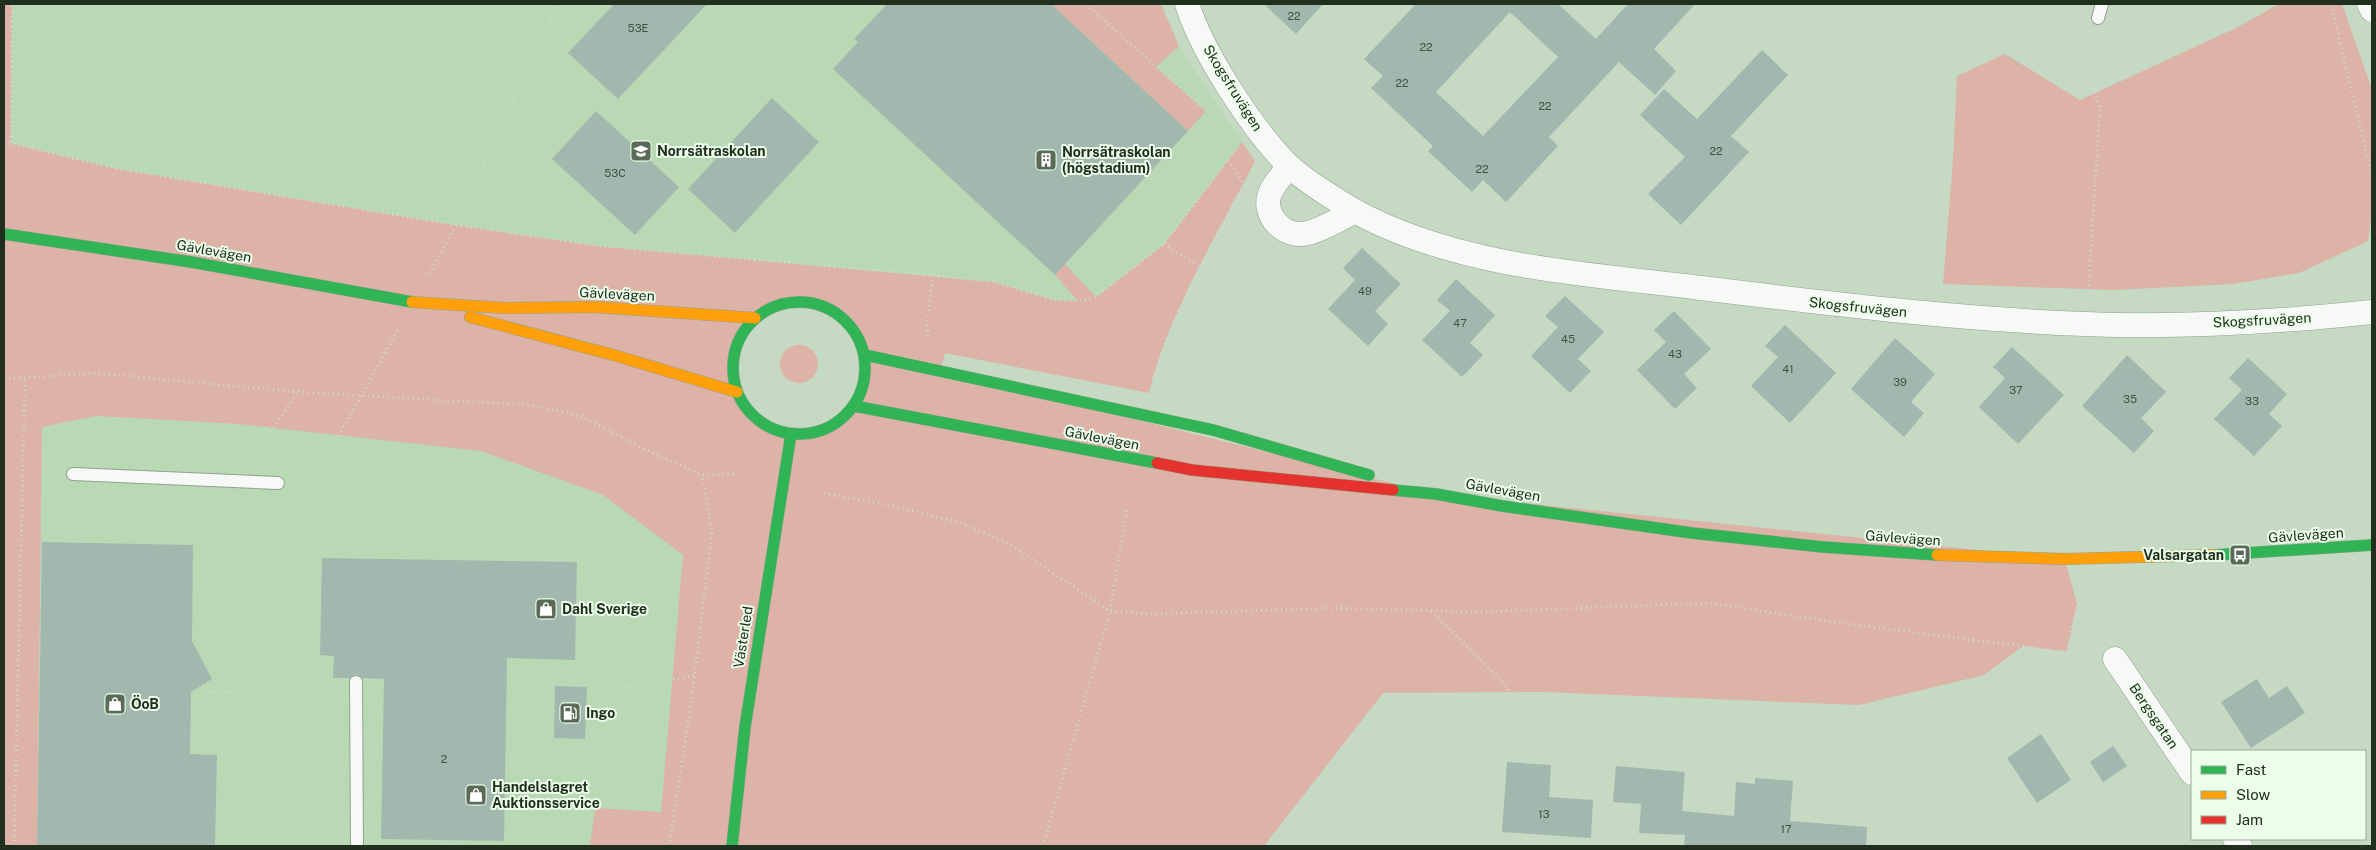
<svg xmlns="http://www.w3.org/2000/svg" width="2376" height="850" font-family="'Public Sans',sans-serif">
<rect width="100%" height="100%" fill="#c5d9c3"/>
<!-- built -->
<path fill="#b9d9b5" d="M 12,4 L 1161,4 L 1179,46 L 1242,142 L 1164,244 L 1096,297 L 1079,301 L 1054,300 L 994,282 L 599,246 L 456,225 L 113,168 L 11,142 Z
M 96,416 L 239,424 L 481,451 L 603,495 L 683,555 L 659,846 L 37,846 L 42,426 Z"/>
<!-- green -->
<path fill="#ddb2a7" fill-rule="evenodd" d="M 4,4 L 12,4 L 11,143 L 113,168 L 456,225 L 599,246 L 994,282 L 1054,300 L 1078,301 L 1055,275 L 1065,264 L 1096,297 L 1164,244 L 1242,142 L 1255,161 C 1217,236 1169,311 1149,393 L 945,353 L 940,371 L 1436,494 L 2065,559 L 2077,604 L 2067,652 L 2023,646 L 1984,675 L 1859,705 L 1544,692 L 1383,693 L 1264,846 L 590,846 L 595,808 L 661,812 L 683,555 L 603,495 L 481,451 L 239,424 L 96,416 L 42,427 L 37,846 L 4,846 ZM 803,301 C 816,304 830,308 841,317 C 868,338 875,382 852,409 C 801,466 711,416 738,344 C 750,313 772,305 803,301 Z
M 1051,4 L 1161,4 L 1179,46 L 1156,67 L 1206,111 L 1188,131 Z
M 2279,4 L 2342,4 L 2372,89 L 2372,209 L 2368,241 L 2299,273 L 2233,284 L 2113,290 L 1943,284 L 1953,160 L 1957,76 L 2005,54 L 2080,100 L 2236,28 Z
M780 364a19 19 0 1 1 38 0a19 19 0 1 1-38 0Z"/>
<!-- building -->
<path fill="#a2b8af" fill-rule="evenodd" d="M 614,4 L 707,4 L 618,99 L 568,53 Z
M 887,4 L 1051,4 L 1188,131 L 1055,275 L 833,69 L 858,42 L 854,39 Z
M 1264,4 L 1323,4 L 1296,34 Z
M 1416,4 L 1558,4 L 1596,39 L 1628,4 L 1695,4 L 1654,49 L 1676,71 L 1655,95 L 1619,62 L 1549,137 L 1558,146 L 1506,202 L 1483,180 L 1472,192 L 1428,151 L 1433,146 L 1371,88 L 1383,76 L 1364,59 ZM 1510,12 L 1558,57 L 1483,136 L 1436,92 Z
M 1762,50 L 1788,75 L 1731,136 L 1749,152 L 1681,225 L 1648,194 L 1685,157 L 1640,115 L 1664,89 L 1697,119 Z
M 772,98 L 819,142 L 735,233 L 688,189 Z
M 596,111 L 679,187 L 635,235 L 552,159 Z
M 1362,248 L 1401,284 L 1375,311 L 1388,324 L 1368,346 L 1328,309 L 1355,280 L 1343,268 Z
M 1456,279 L 1495,315 L 1470,343 L 1483,355 L 1462,377 L 1422,340 L 1450,311 L 1437,300 Z
M 1565,296 L 1604,332 L 1578,359 L 1591,371 L 1570,393 L 1531,356 L 1558,327 L 1545,316 Z
M 1674,311 L 1711,349 L 1684,374 L 1697,388 L 1675,409 L 1637,370 L 1666,342 L 1654,330 Z
M 1785,325 L 1836,373 L 1790,423 L 1751,386 L 1778,357 L 1765,346 Z
M 1895,338 L 1935,374 L 1911,402 L 1924,413 L 1904,437 L 1851,389 Z
M 2012,347 L 2064,395 L 2018,444 L 1979,407 L 2005,378 L 1993,367 Z
M 2127,355 L 2166,392 L 2141,418 L 2154,431 L 2134,453 L 2082,406 Z
M 2248,358 L 2287,394 L 2269,414 L 2282,426 L 2254,456 L 2214,419 L 2242,390 L 2229,378 Z
M 42,542 L 193,545 L 192,641 L 212,679 L 191,692 L 190,754 L 217,755 L 215,846 L 37,846 Z
M 322,558 L 577,562 L 575,660 L 507,658 L 504,841 L 381,839 L 384,679 L 363,678 L 356,674 L 349,678 L 333,678 L 334,656 L 320,655 Z
M 2257,679 L 2269,698 L 2287,686 L 2305,713 L 2251,748 L 2221,702 Z
M 555,686 L 587,687 L 585,739 L 554,738 Z
M 2041,734 L 2071,780 L 2037,803 L 2007,758 Z
M 2113,746 L 2127,766 L 2103,782 L 2090,762 Z
M 1507,762 L 1551,765 L 1549,797 L 1593,800 L 1591,838 L 1502,832 Z
M 1616,766 L 1685,772 L 1682,811 L 1734,816 L 1736,782 L 1755,784 L 1755,778 L 1793,781 L 1790,821 L 1867,827 L 1866,846 L 1697,846 L 1684,845 L 1685,835 L 1639,833 L 1641,804 L 1613,802 Z"/>
<g fill="none" stroke-linecap="round" stroke-linejoin="round">
<!-- lane casing -->
<g stroke="#92a190" stroke-width="14">
<path id="lane" d="M 2098,18 L 2102,4
M 73,474 L 278,483
M 356,682 L 357,846"/>
</g>
<!-- street casing -->
<g stroke="#92a190" stroke-width="25">
<path id="street" d="M 1187,4 C 1202,52 1251,127 1287,164 C 1303,180 1348,208 1368,218 C 1467,267 1586,274 1693,287 C 1824,303 1953,319 2085,324 C 2180,328 2277,322 2372,312
M 2369,4 L 2372,10
M 1289,166 C 1283,174 1275,183 1271,191 C 1261,212 1280,235 1301,234 C 1315,234 1342,218 1355,211
M 2115,659 L 2192,773
M 2235,839 L 2240,846"/>
</g>
<!-- fast casing -->
<g stroke="#92a190" stroke-width="12">
<path id="fast" d="M 4,234 L 191,262 L 412,302
M733 368a66 66 0 1 1 132 0a66 66 0 1 1-132 0Z
M 865,355 L 1213,430 L 1369,475
M 854,406 L 1157,463
M 1393,490 L 1436,494 L 1502,506 L 1692,533 L 1823,547 L 1937,555
M 2215,555 L 2372,545
M 732,846 L 745,727 L 791,434"/>
</g>
<!-- slow casing -->
<g stroke="#92a190" stroke-width="12">
<path id="slow" d="M 412,302 L 504,308 L 595,307 L 755,318
M 470,317 L 617,356 L 737,392
M 1937,555 L 2065,559 L 2215,555"/>
</g>
<!-- jam casing -->
<g stroke="#92a190" stroke-width="12">
<path id="jam" d="M 1157,463 L 1192,470 L 1393,490"/>
</g>
<!-- path -->
<path stroke="#d3d9d1" stroke-width="3" stroke-dasharray="1 4" stroke-linecap="butt" d="M 1086,4 L 1214,118
M 1991,4 L 2090,84
M 2331,4 L 2372,177
M 4,142 L 113,168 L 456,225 L 599,246 L 933,275 L 927,323 L 928,339
M 11,142 L 12,4
M 1228,160 L 1244,184
M 1224,224 L 1242,219
M 1164,244 L 1201,268
M 429,274 L 456,225 L 558,4
M 933,275 L 994,282 L 1054,300 L 1079,301 L 1096,297 L 1164,244 L 1237,148
M 2303,288 L 2372,280
M 2088,296 L 2100,107 L 2090,84 L 2125,64 L 2211,30 L 2256,4
M 1153,377 L 1173,323 L 1240,192
M 4,379 L 96,373 L 298,392 L 530,405 L 581,416 L 646,450 L 702,475 L 736,474
M 1280,416 L 1379,430 L 1624,477 L 1785,498 L 1934,511 L 2111,512 L 2190,499 L 2372,482
M 250,460 L 298,392
M 319,471 L 398,330
M 824,493 L 893,506 L 958,522 L 1007,543 L 1110,611 L 1149,614 L 1337,608 L 1476,612 L 1708,603 L 1855,625 L 2067,652 L 2077,604 L 2098,593 L 2243,592 L 2372,584
M 576,604 L 625,605
M 1431,611 L 1504,683 L 1518,709 L 1518,728
M 202,685 L 211,692 L 268,693
M 614,689 L 694,676
M 2206,746 L 2229,732
M 2058,748 L 2076,736 L 2067,652 L 2088,655
M 14,846 L 25,379
M 669,846 L 692,697 L 712,530 L 702,475
M 1043,846 L 1110,611 L 1127,510"/>
<!-- lane -->
<use href="#lane" stroke="#f6f9f6" stroke-width="12"/>
<!-- street -->
<use href="#street" stroke="#f6f9f6" stroke-width="24"/>
<!-- fast -->
<use href="#fast" stroke="#30b455" stroke-width="11"/>
<!-- slow -->
<use href="#slow" stroke="#ff9f0a" stroke-width="11"/>
<!-- jam -->
<use href="#jam" stroke="#e5322d" stroke-width="11"/>
</g>
<!-- icons -->
<defs>
<g id="school-square" transform="scale(1.125)"><rect x="-9" y="-9" width="18" height="18" rx="4" fill="#5a6a58" stroke="#ebfee9"/><path d="M0-5L7-2L0 1L-7-2ZM-4 1L0 2.5L4 1V4Q0 6-4 4Z" fill="#fff"/></g>
<g id="building-square" transform="scale(1.125)"><rect x="-9" y="-9" width="18" height="18" rx="4" fill="#5a6a58" stroke="#ebfee9"/><path d="M-4-6H4V6H1V3H-1V6H-4ZM-2.5-4.3h1.7v1.8h-1.7ZM.8-4.3h1.7v1.8H.8ZM-2.5-1h1.7V.8h-1.7ZM.8-1h1.7V.8H.8Z" fill="#fff"/></g>
<g id="bus-square" transform="scale(1.125)"><rect x="-9" y="-9" width="18" height="18" rx="4" fill="#5a6a58" stroke="#ebfee9"/><path d="M-5-6H5V4H4V6H2V4H-2V6H-4V4H-5ZM-3.5-4V0h7V-4ZM-3.5 1.2v1.5H-2V1.2ZM2 1.2v1.5H3.5V1.2Z" fill="#fff"/></g>
<g id="shop-square" transform="scale(1.125)"><rect x="-9" y="-9" width="18" height="18" rx="4" fill="#5a6a58" stroke="#ebfee9"/><path d="M-5-2.5h2.3a2.7 3.5 0 0 1 5.4 0H5L5.5 6h-11ZM-1.5-2.5h3a1.5 2.3 0 0 0-3 0Z" fill="#fff"/></g>
<g id="fuel-square" transform="scale(1.125)"><rect x="-9" y="-9" width="18" height="18" rx="4" fill="#5a6a58" stroke="#ebfee9"/><path d="M-5.5-6h7V0h2V4h1.3V-2.5L3-4.5l.8-.8L6-3V5H2.5V1h-1V6h-7ZM-4.2-4.7v3.2H.2V-4.7Z" fill="#fff"/></g>
</defs>
<g fill-rule="evenodd">
<use href="#school-square" x="641" y="151"/>
<use href="#building-square" x="1046" y="160"/>
<use href="#bus-square" x="2240" y="555"/>
<use href="#shop-square" x="546" y="609"/>
<use href="#shop-square" x="115" y="704"/>
<use href="#fuel-square" x="570" y="713"/>
<use href="#shop-square" x="476" y="795"/>
</g>
<g text-anchor="middle" stroke-width="4" stroke-linejoin="round" paint-order="stroke">
<!-- number labels -->
<g font-size="11" fill="#415143">
<text x="1294" y="20">22</text>
<text x="638" y="32">53E</text>
<text x="1426" y="51">22</text>
<text x="1402" y="87">22</text>
<text x="1545" y="110">22</text>
<text x="1716" y="155">22</text>
<text x="1482" y="173">22</text>
<text x="615" y="177">53C</text>
<text x="1365" y="295">49</text>
<text x="1460" y="327">47</text>
<text x="1568" y="343">45</text>
<text x="1675" y="358">43</text>
<text x="1788" y="373">41</text>
<text x="1900" y="386">39</text>
<text x="2016" y="394">37</text>
<text x="2130" y="403">35</text>
<text x="2252" y="405">33</text>
<text x="444" y="763">2</text>
<text x="1544" y="818">13</text>
<text x="1786" y="833">17</text>
</g>
<!-- street labels -->
<g font-size="14" fill="#212f1f" stroke="#ebfee9">
<text transform="translate(1233 88) rotate(58)" y="5">Skogsfruvägen</text>
<text transform="translate(214 251) rotate(10)" y="5">Gävlevägen</text>
<text transform="translate(617 294) rotate(3)" y="5">Gävlevägen</text>
<text transform="translate(1858 307) rotate(6)" y="5">Skogsfruvägen</text>
<text transform="translate(2262 320) rotate(-3)" y="5">Skogsfruvägen</text>
<text transform="translate(1102 438) rotate(11)" y="5">Gävlevägen</text>
<text transform="translate(1503 490) rotate(10)" y="5">Gävlevägen</text>
<text transform="translate(2306 535) rotate(-4)" y="5">Gävlevägen</text>
<text transform="translate(1903 538) rotate(4)" y="5">Gävlevägen</text>
<text transform="translate(743 637) rotate(-81)" y="5">Västerled</text>
<text transform="translate(2154 716) rotate(56)" y="5">Bergsgatan</text>
</g>
<!-- poi labels -->
<g font-size="14" font-weight="bold" fill="#212f1f" stroke="#ebfee9" text-anchor="start">
<text x="657" y="156">Norrsätraskolan</text>
<text x="1062" y="157">Norrsätraskolan<tspan x="1062" dy="16">(högstadium)</tspan></text>
<text x="2224" y="560" text-anchor="end">Valsargatan</text>
<text x="562" y="614">Dahl Sverige</text>
<text x="131" y="709">ÖoB</text>
<text x="586" y="718">Ingo</text>
<text x="492" y="792">Handelslagret<tspan x="492" dy="16">Auktionsservice</tspan></text>
</g>
</g>
<!-- border -->
<rect width="2376" height="850" fill="none" stroke="#212f1f" stroke-width="10"/>
<!-- legend -->
<rect x="2191" y="750" width="175" height="90" fill="#ebfee9" stroke="#9aab98"/>
<rect x="2201" y="766" width="25" height="8" fill="#30b455" stroke="#9aab98"/>
<text x="2236" y="775" font-size="15" fill="#212f1f">Fast</text>
<rect x="2201" y="791" width="25" height="8" fill="#ff9f0a" stroke="#9aab98"/>
<text x="2236" y="800" font-size="15" fill="#212f1f">Slow</text>
<rect x="2201" y="816" width="25" height="8" fill="#e5322d" stroke="#9aab98"/>
<text x="2236" y="825" font-size="15" fill="#212f1f">Jam</text>
</svg>
